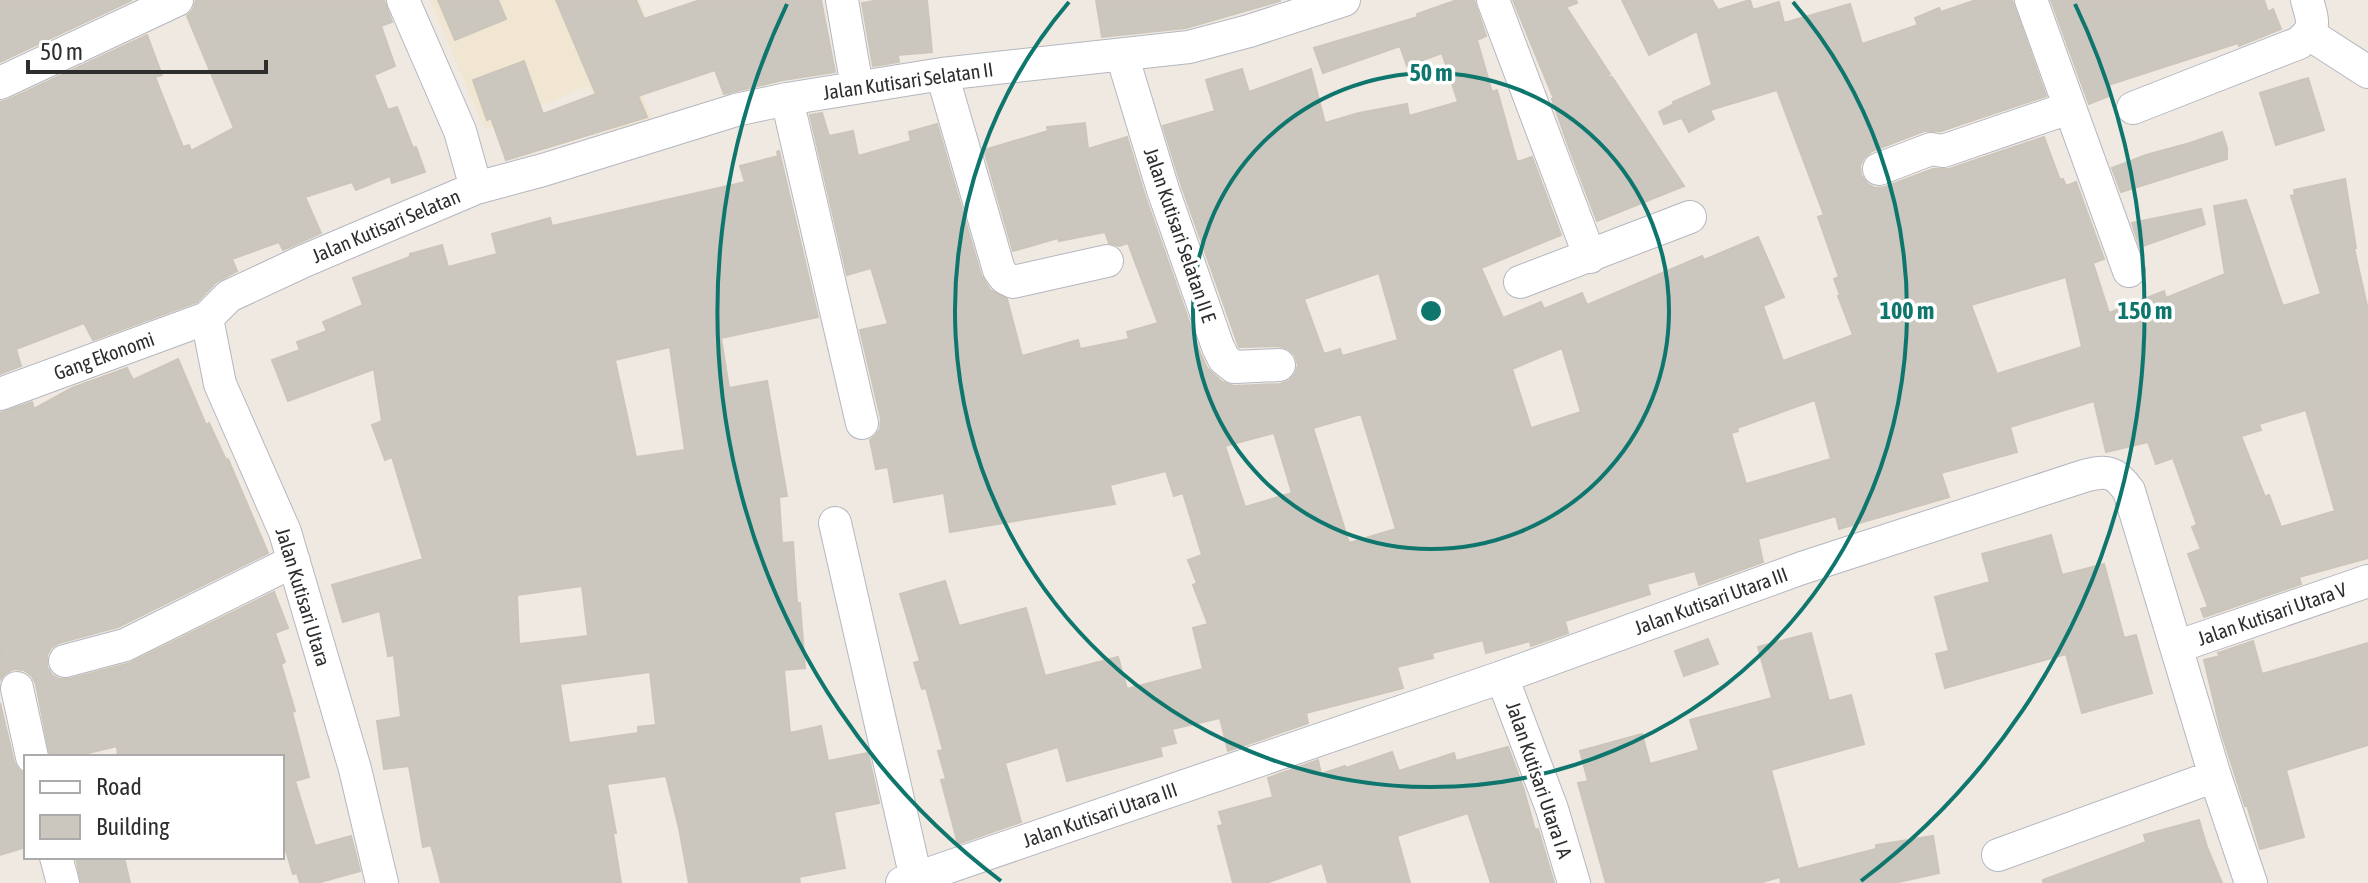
<svg xmlns="http://www.w3.org/2000/svg" width="2368" height="883" font-family="'Asap Condensed',sans-serif">
<rect width="100%" height="100%" fill="#efe9e1"/>
<!-- education -->
<path fill="#f0e6d1" d="M 430,0 L 639,0 L 663,61 L 634,75 L 652,118 L 611,136 L 589,85 L 485,130 Z"/>
<!-- building -->
<path fill="#cbc7bf" stroke="#cbc5ba" stroke-width="2" fill-rule="evenodd" d="M 0,0 L 132,0 L 0,62 Z
M 196,0 L 384,0 L 392,22 L 381,26 L 395,66 L 374,75 L 388,110 L 397,107 L 413,148 L 416,147 L 425,172 L 392,183 L 390,176 L 356,190 L 352,182 L 305,197 L 321,233 L 283,250 L 279,242 L 232,259 L 237,271 L 216,282 L 197,302 L 93,340 L 84,323 L 16,349 L 21,366 L 0,374 L 0,102 L 8,100 L 147,35 L 162,75 L 155,77 L 183,147 L 189,145 L 191,151 L 234,128 L 187,16 L 193,10 Z
M 438,0 L 498,0 L 506,19 L 455,40 Z
M 556,0 L 636,0 L 644,19 L 700,0 L 821,0 L 835,72 L 783,80 L 724,94 L 715,70 L 638,96 L 647,117 L 506,160 L 491,118 L 487,120 L 473,80 L 524,61 L 543,114 L 596,94 Z
M 880,0 L 927,0 L 932,52 L 898,55 L 899,62 L 873,66 L 862,3 Z
M 1096,0 L 1280,0 L 1280,1 L 1186,28 L 1102,37 Z
M 1457,0 L 1474,0 L 1486,36 L 1477,40 L 1492,92 L 1497,90 L 1517,162 L 1532,157 L 1561,235 L 1481,268 L 1503,318 L 1541,302 L 1544,309 L 1582,293 L 1587,305 L 1702,256 L 1704,260 L 1758,237 L 1784,297 L 1763,306 L 1783,361 L 1853,335 L 1838,296 L 1840,295 L 1834,279 L 1839,277 L 1818,217 L 1824,215 L 1777,90 L 1710,110 L 1714,119 L 1689,132 L 1682,118 L 1664,124 L 1659,112 L 1674,104 L 1673,102 L 1712,85 L 1697,31 L 1649,55 L 1622,0 L 1712,0 L 1718,10 L 1750,0 L 1753,10 L 1779,2 L 1784,23 L 1850,4 L 1862,44 L 1918,25 L 1915,18 L 1939,8 L 1941,12 L 1976,0 L 2012,0 L 2046,96 L 1941,131 L 1924,131 L 1872,151 L 1864,158 L 1860,165 L 1861,175 L 1868,184 L 1875,188 L 1885,187 L 1933,169 L 1949,169 L 2044,137 L 2060,180 L 2063,179 L 2066,186 L 2076,182 L 2104,259 L 2093,263 L 2109,313 L 2164,291 L 2166,298 L 2225,274 L 2214,206 L 2246,200 L 2283,306 L 2321,294 L 2291,196 L 2295,195 L 2294,190 L 2345,179 L 2356,248 L 2354,248 L 2368,310 L 2368,558 L 2299,577 L 2301,584 L 2204,617 L 2201,609 L 2208,607 L 2188,554 L 2201,549 L 2192,527 L 2197,525 L 2173,458 L 2156,464 L 2148,442 L 2106,452 L 2094,401 L 2010,427 L 2017,452 L 1941,473 L 1949,497 L 1839,529 L 1836,516 L 1758,539 L 1763,562 L 1699,585 L 1695,571 L 1647,584 L 1650,594 L 1565,621 L 1568,633 L 1531,646 L 1530,641 L 1486,653 L 1483,640 L 1432,653 L 1433,658 L 1397,667 L 1403,688 L 1306,713 L 1308,723 L 1228,751 L 1220,718 L 1172,729 L 1176,743 L 1160,747 L 1162,756 L 1067,781 L 1058,747 L 1005,763 L 1021,822 L 958,844 L 941,780 L 946,779 L 938,751 L 943,750 L 926,688 L 922,689 L 914,663 L 920,661 L 900,594 L 945,581 L 959,626 L 1026,608 L 1045,676 L 1118,657 L 1127,689 L 1203,669 L 1193,628 L 1208,624 L 1193,585 L 1197,583 L 1188,560 L 1202,555 L 1183,493 L 1174,496 L 1166,471 L 1110,485 L 1115,504 L 950,532 L 944,493 L 894,502 L 888,467 L 876,469 L 870,440 L 875,436 L 880,429 L 881,419 L 860,330 L 888,324 L 871,268 L 847,275 L 810,115 L 822,113 L 829,136 L 853,131 L 858,156 L 911,141 L 909,132 L 937,124 L 981,275 L 990,290 L 1007,299 L 1022,356 L 1078,340 L 1080,349 L 1129,339 L 1127,332 L 1158,323 L 1128,243 L 1119,246 L 1109,243 L 1105,232 L 1059,241 L 1058,238 L 1013,251 L 984,150 L 1048,131 L 1047,127 L 1085,123 L 1088,149 L 1127,137 L 1145,196 L 1200,353 L 1207,368 L 1222,382 L 1234,386 L 1280,384 L 1289,381 L 1295,374 L 1298,365 L 1295,355 L 1288,349 L 1279,346 L 1239,347 L 1181,184 L 1163,126 L 1215,111 L 1206,80 L 1242,69 L 1249,92 L 1311,69 L 1325,123 L 1359,113 L 1407,104 L 1409,116 L 1458,102 L 1442,53 L 1407,66 L 1400,46 L 1323,73 L 1314,48 L 1418,17 L 1417,14 ZM 1379,273 L 1398,340 L 1342,356 L 1340,349 L 1324,354 L 1304,299 ZM 2066,277 L 2082,347 L 1997,374 L 1971,305 ZM 1562,348 L 1581,412 L 1531,428 L 1512,369 ZM 1815,400 L 1831,459 L 1746,484 L 1731,433 L 1738,431 L 1737,428 ZM 2306,410 L 2335,511 L 2281,527 L 2269,495 L 2265,497 L 2241,436 L 2261,430 L 2259,424 ZM 1361,414 L 1396,529 L 1349,543 L 1313,428 ZM 1274,433 L 1292,493 L 1245,507 L 1225,446 Z
M 1513,0 L 1576,0 L 1577,3 L 1566,7 L 1610,74 L 1608,75 L 1612,77 L 1684,186 L 1597,221 L 1568,145 L 1552,99 L 1554,99 Z
M 2051,0 L 2264,0 L 2268,12 L 2273,9 L 2281,29 L 2239,46 L 2238,43 L 2105,86 L 2109,96 L 2089,104 Z
M 2308,78 L 2324,130 L 2276,145 L 2260,93 Z
M 2222,132 L 2227,148 L 2227,159 L 2121,192 L 2112,168 L 2146,155 L 2190,143 Z
M 779,151 L 818,317 L 721,338 L 729,388 L 767,381 L 787,496 L 779,497 L 782,543 L 793,542 L 797,603 L 800,603 L 805,668 L 784,670 L 790,733 L 821,726 L 828,761 L 868,753 L 879,803 L 834,812 L 845,868 L 799,877 L 800,883 L 689,883 L 679,828 L 666,776 L 607,784 L 616,833 L 613,833 L 621,883 L 441,883 L 431,845 L 423,847 L 409,766 L 384,769 L 377,721 L 401,717 L 394,655 L 388,656 L 380,611 L 343,622 L 332,585 L 423,559 L 392,457 L 385,460 L 372,425 L 382,421 L 374,369 L 288,401 L 272,360 L 300,350 L 297,342 L 327,331 L 323,322 L 363,305 L 353,278 L 410,257 L 410,254 L 442,245 L 448,267 L 497,254 L 492,234 L 550,218 L 552,226 L 745,182 L 740,166 L 778,156 L 777,152 ZM 670,347 L 685,450 L 636,457 L 615,360 ZM 582,586 L 588,636 L 519,644 L 517,595 ZM 650,672 L 656,725 L 638,727 L 638,733 L 569,743 L 560,684 Z
M 2201,209 L 2205,224 L 2140,247 L 2132,223 Z
M 178,359 L 206,425 L 209,423 L 226,460 L 228,459 L 268,553 L 118,627 L 59,643 L 51,648 L 47,655 L 47,667 L 52,675 L 59,679 L 69,679 L 130,663 L 274,592 L 288,628 L 275,633 L 285,662 L 281,664 L 295,711 L 292,712 L 309,777 L 295,781 L 315,846 L 351,836 L 360,871 L 317,883 L 300,883 L 297,873 L 293,874 L 282,837 L 282,757 L 118,757 L 117,746 L 72,757 L 50,757 L 36,684 L 32,676 L 24,670 L 14,669 L 5,674 L 1,679 L 0,413 L 32,402 L 34,409 L 72,388 L 127,368 L 133,380 Z
M 2051,535 L 2062,575 L 2104,564 L 2124,638 L 2136,635 L 2152,693 L 2082,713 L 2066,654 L 1945,688 L 1936,654 L 1949,651 L 1935,597 L 1990,582 L 1982,554 Z
M 1811,633 L 1829,701 L 1851,695 L 1864,744 L 1771,770 L 1798,869 L 1876,849 L 1876,845 L 1933,836 L 1939,873 L 1894,883 L 1781,883 L 1780,877 L 1759,883 L 1606,883 L 1578,783 L 1588,781 L 1580,751 L 1642,734 L 1650,764 L 1699,750 L 1690,720 L 1772,698 L 1758,647 Z
M 1708,639 L 1718,664 L 1684,676 L 1675,651 Z
M 2253,641 L 2262,674 L 2368,643 L 2368,745 L 2286,770 L 2304,837 L 2260,849 L 2247,805 L 2245,806 L 2221,731 L 2204,660 L 2220,656 L 2218,653 Z
M 0,703 L 14,762 L 19,770 L 26,775 L 26,847 L 0,855 Z
M 1508,747 L 1523,787 L 1535,830 L 1538,829 L 1554,883 L 1491,883 L 1468,813 L 1397,836 L 1410,883 L 1328,883 L 1322,863 L 1266,883 L 1233,883 L 1218,826 L 1223,825 L 1219,812 L 1273,797 L 1268,778 L 1318,760 L 1321,774 L 1345,766 L 1346,768 L 1392,752 L 1399,771 L 1454,753 L 1456,761 Z
M 2199,820 L 2207,847 L 2222,883 L 2043,883 L 2043,880 L 2146,842 L 2144,835 Z
M 76,857 L 124,857 L 130,883 L 81,883 Z"/>
<g fill="none" stroke-linecap="round" stroke-linejoin="round">
<!-- minor casing -->
<g stroke="#b4b7c1" stroke-width="34">
<path id="minor" d="M 842,0 L 857,87
M 1493,0 L 1590,257
M 2031,0 L 2129,271
M 2309,34 L 2368,72
M 1122,55 L 1163,190 L 1218,347 L 1224,359 L 1234,367 L 1279,365
M 942,74 L 999,270 L 1005,278 L 1013,282 L 1107,261
M 0,83 L 177,0
M 787,99 L 862,423
M 2133,108 L 2299,43 C 2317,27 2313,22 2307,0
M 1879,169 L 1931,149 L 1943,151 L 2069,108
M 476,188 L 543,170 L 736,110 L 787,99 L 942,74 L 1189,47 L 1249,31 L 1344,0
M 1520,282 L 1690,217
M 207,318 L 220,384 L 285,532 L 355,769 L 382,883
M 207,318 L 229,296 L 304,261 L 476,188 L 460,131 L 403,0
M 0,394 L 207,318
M 835,523 L 917,883
M 2176,647 L 2368,581
M 65,661 L 125,645 L 294,561
M 1502,677 L 1552,809 L 1574,883
M 17,688 L 32,757
M 1998,855 L 2215,776
M 56,857 L 63,883
M 902,883 L 1502,677 L 1802,568 L 2084,476 C 2107,470 2115,471 2129,491 L 2215,776 L 2251,883"/>
</g>
<!-- minor -->
<use href="#minor" stroke="#fff" stroke-width="32"/>
</g>
<!-- distance rings -->
<g fill="none" stroke="#0f766e" stroke-width="4">
<circle cx="1431" cy="311" r="238"/>
<path d="M1793 2A476 476 0 1 1 1069 2"/>
<path d="M1001 881A714 714 0 0 1 787 4M2075 4A714 714 0 0 1 1861 881"/>
</g>
<g text-anchor="middle" stroke-width="7" stroke-linejoin="round" paint-order="stroke">
<!-- street labels -->
<g font-size="20" fill="#2e2e2e" stroke="#fff">
<text transform="translate(908 81) rotate(-8)" y="7">Jalan Kutisari Selatan II</text>
<text transform="translate(386 226) rotate(-23)" y="7">Jalan Kutisari Selatan</text>
<text transform="translate(1180 235) rotate(71)" y="7">Jalan Kutisari Selatan II E</text>
<text transform="translate(104 356) rotate(-20)" y="7">Gang Ekonomi</text>
<text transform="translate(303 597) rotate(73)" y="7">Jalan Kutisari Utara</text>
<text transform="translate(1711 601) rotate(-20)" y="7">Jalan Kutisari Utara III</text>
<text transform="translate(2272 614) rotate(-19)" y="7">Jalan Kutisari Utara V</text>
<text transform="translate(1539 780) rotate(71)" y="7">Jalan Kutisari Utara I A</text>
<text transform="translate(1100 815) rotate(-19)" y="7">Jalan Kutisari Utara III</text>
</g>
</g>
<circle cx="1431" cy="311" r="12" fill="#0f766e" stroke="#fff" stroke-width="4"/>
<g font-size="24" text-anchor="middle" font-weight="bold" fill="#0f766e" stroke="#fff" stroke-width="7" stroke-linejoin="round" paint-order="stroke">
<text x="1431" y="81">50 m</text>
<text x="1907" y="319">100 m</text>
<text x="2145" y="319">150 m</text>
</g>
<!-- legend -->
<rect x="24" y="755" width="260" height="104" fill="#ffffff" stroke="#ababab" stroke-width="2"/>
<rect x="40" y="781" width="40" height="12" fill="#ffffff" stroke="#ababab" stroke-width="2"/>
<text x="96" y="795" font-size="24" fill="#2e2e2e">Road</text>
<rect x="40" y="815" width="40" height="24" fill="#cbc7bf" stroke="#ababab" stroke-width="2"/>
<text x="96" y="835" font-size="24" fill="#2e2e2e">Building</text>
<!-- scale -->
<path d="M28 60v12h238v-12" fill="none" stroke="#2e2e2e" stroke-width="4"/>
<text x="40" y="60" font-size="24" fill="#2e2e2e" stroke="#ffffff" stroke-width="6" paint-order="stroke">50 m</text>
</svg>
